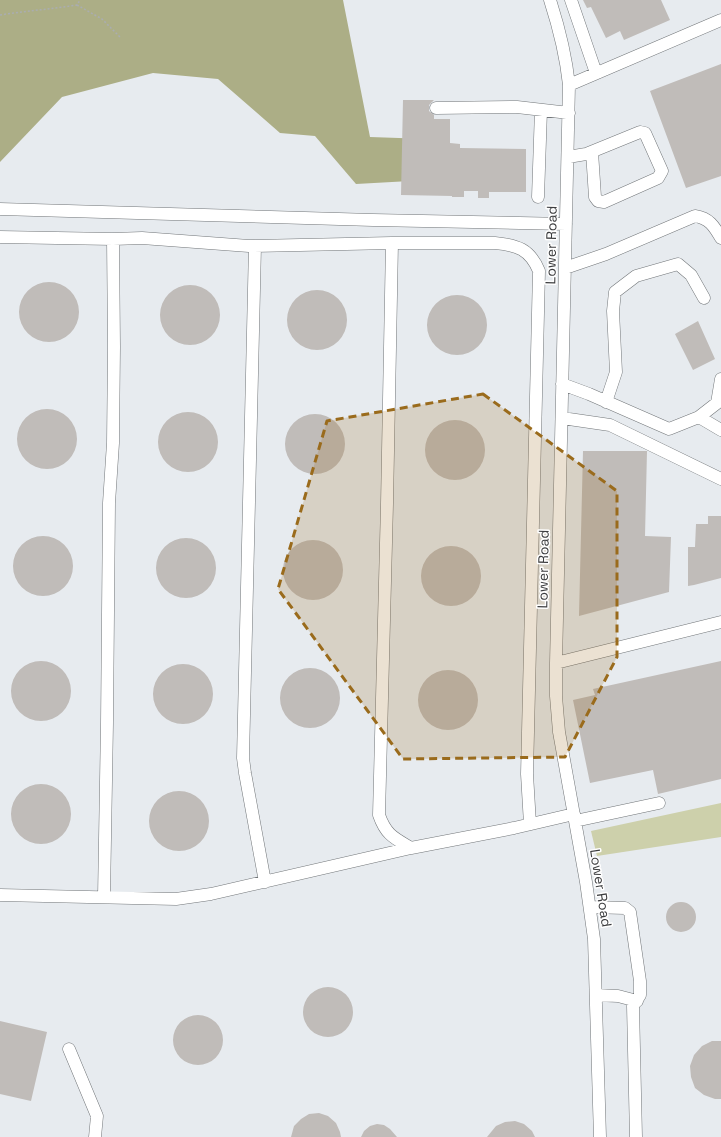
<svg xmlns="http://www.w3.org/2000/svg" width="721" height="1137" font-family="'Space Grotesk',sans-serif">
<rect width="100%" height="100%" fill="#e7ebef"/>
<!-- green -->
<path fill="#cdd0ab" d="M 721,803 L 721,837 L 597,856 L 591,831 Z"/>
<!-- forest -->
<path fill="#acae86" d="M 0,0 L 343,0 L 370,137 L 428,139 L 428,180 L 356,184 L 315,136 L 280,133 L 218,79 L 153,73 L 62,97 L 0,162 Z"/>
<!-- building -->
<path fill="#c0bcb9" d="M 583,0 L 661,0 L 670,20 L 624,40 L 620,31 L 606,38 L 591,7 L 587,8 Z
M 721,64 L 721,176 L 686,188 L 650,91 Z
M 403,100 L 434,100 L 429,105 L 429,111 L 434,115 L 434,119 L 450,119 L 450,143 L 460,144 L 460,148 L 526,149 L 526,192 L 489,192 L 489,198 L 478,198 L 478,191 L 464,191 L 464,197 L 452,197 L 452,196 L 401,195 Z
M19 312a30 30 0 1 1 60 0a30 30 0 1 1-60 0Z
M160 315a30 30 0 1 1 60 0a30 30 0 1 1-60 0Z
M287 320a30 30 0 1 1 60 0a30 30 0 1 1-60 0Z
M427 325a30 30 0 1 1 60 0a30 30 0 1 1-60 0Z
M 698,321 L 715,359 L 693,370 L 675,334 Z
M17 439a30 30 0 1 1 60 0a30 30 0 1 1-60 0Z
M158 442a30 30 0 1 1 60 0a30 30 0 1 1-60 0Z
M285 444a30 30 0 1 1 60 0a30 30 0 1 1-60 0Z
M425 450a30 30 0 1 1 60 0a30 30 0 1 1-60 0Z
M 583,451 L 647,451 L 645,536 L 671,537 L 669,592 L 579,616 Z
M 708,516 L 721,516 L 721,578 L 694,585 L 688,586 L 688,547 L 695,547 L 696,524 L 708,524 Z
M13 566a30 30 0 1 1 60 0a30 30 0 1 1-60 0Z
M156 568a30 30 0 1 1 60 0a30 30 0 1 1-60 0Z
M283 570a30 30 0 1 1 60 0a30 30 0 1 1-60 0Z
M421 576a30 30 0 1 1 60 0a30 30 0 1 1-60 0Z
M 721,661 L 721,779 L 658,794 L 653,770 L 590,783 L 573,700 L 595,695 L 593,689 Z
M11 691a30 30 0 1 1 60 0a30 30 0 1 1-60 0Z
M153 694a30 30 0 1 1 60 0a30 30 0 1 1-60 0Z
M280 698a30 30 0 1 1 60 0a30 30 0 1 1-60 0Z
M418 700a30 30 0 1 1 60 0a30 30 0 1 1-60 0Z
M11 814a30 30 0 1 1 60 0a30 30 0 1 1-60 0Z
M149 821a30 30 0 1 1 60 0a30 30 0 1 1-60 0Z
M666 917a15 15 0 1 1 30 0a15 15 0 1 1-30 0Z
M303 1012a25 25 0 1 1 50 0a25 25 0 1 1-50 0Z
M173 1040a25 25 0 1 1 50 0a25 25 0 1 1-50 0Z
M 0,1021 L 47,1032 L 31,1101 L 0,1094 Z
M 712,1041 L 721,1041 L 721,1099 L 715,1099 L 704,1095 L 695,1088 L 691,1077 L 690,1066 L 694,1055 L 702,1046 Z
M 319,1113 L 328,1116 L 336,1123 L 340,1132 L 341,1137 L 291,1137 L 294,1126 L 301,1119 L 309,1114 Z
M 515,1121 L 524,1124 L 532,1131 L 535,1137 L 487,1137 L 496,1126 L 505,1122 Z
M 377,1124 L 384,1125 L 390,1129 L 397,1137 L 361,1137 L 364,1131 L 370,1126 Z"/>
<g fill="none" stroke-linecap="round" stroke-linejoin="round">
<!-- minor casing -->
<g stroke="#727679" stroke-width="13">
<path id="minor" d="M 550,0 C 559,28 566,56 569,85 L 556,663 L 556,696 L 559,732 L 586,882 L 594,939 L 600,1137
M 571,0 L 596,73
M 569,85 L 721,20
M 436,108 L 517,107 L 569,113
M 568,157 L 586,154 L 640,132 L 645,133 L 662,171 L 658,178 L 604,202 L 598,201 L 595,197 L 592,152
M 538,197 L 541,110
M 0,209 L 373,220 L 566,224
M 0,237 L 113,239 L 142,238 L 249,246 L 392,243 L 495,243 C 517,245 530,249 539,271 L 527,774 L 530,824
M 392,243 L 387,504 L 379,815 C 386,835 394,838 411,848
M 255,246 L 243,758 L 245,773 L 265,882
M 565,268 L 606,254 L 695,216 C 709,218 714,226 721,238
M 562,384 L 589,394 L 669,429 L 699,417 L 721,430
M 606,402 L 616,372 L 613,311 L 615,292 L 636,276 L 678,264 L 691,275 L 704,298
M 699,417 L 717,403 L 721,379
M 562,418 L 610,425 L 721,479
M 556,663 L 721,622
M 575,821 L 659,803
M 0,895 L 176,899 L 211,894 L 411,848 L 514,828 L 574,814
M 104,897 L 107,723 L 109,503 L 113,443 L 114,347 L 113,239
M 590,907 L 625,908 L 630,912 L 640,981 L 640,995 L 633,1006 L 636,1137
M 596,995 L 618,996 L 637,1001
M 69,1049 L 97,1116 L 95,1137"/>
</g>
<!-- path -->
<path stroke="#aaadb0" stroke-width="1.5" stroke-dasharray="2 2" stroke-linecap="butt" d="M 77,5 L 102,19 L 120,37
M 0,15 C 26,11 51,9 77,5 L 80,0"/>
<!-- minor -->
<use href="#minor" stroke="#fff" stroke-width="12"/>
</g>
<!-- marked area -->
<path fill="#9a6b1c" fill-opacity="0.2" stroke="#9a6b1c" stroke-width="3" stroke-dasharray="8 5" stroke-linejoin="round" d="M 483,394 L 617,491 L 617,657 L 565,757 L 403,759 L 278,589 L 327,421 Z"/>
<g text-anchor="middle" stroke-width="3" stroke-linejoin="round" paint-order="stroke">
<!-- street labels -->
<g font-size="14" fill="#3c3d3f" stroke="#fff">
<text transform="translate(551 245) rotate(-89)" y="5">Lower Road</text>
<text transform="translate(543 569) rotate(-89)" y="5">Lower Road</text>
<text transform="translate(601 888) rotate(81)" y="5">Lower Road</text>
</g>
</g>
</svg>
